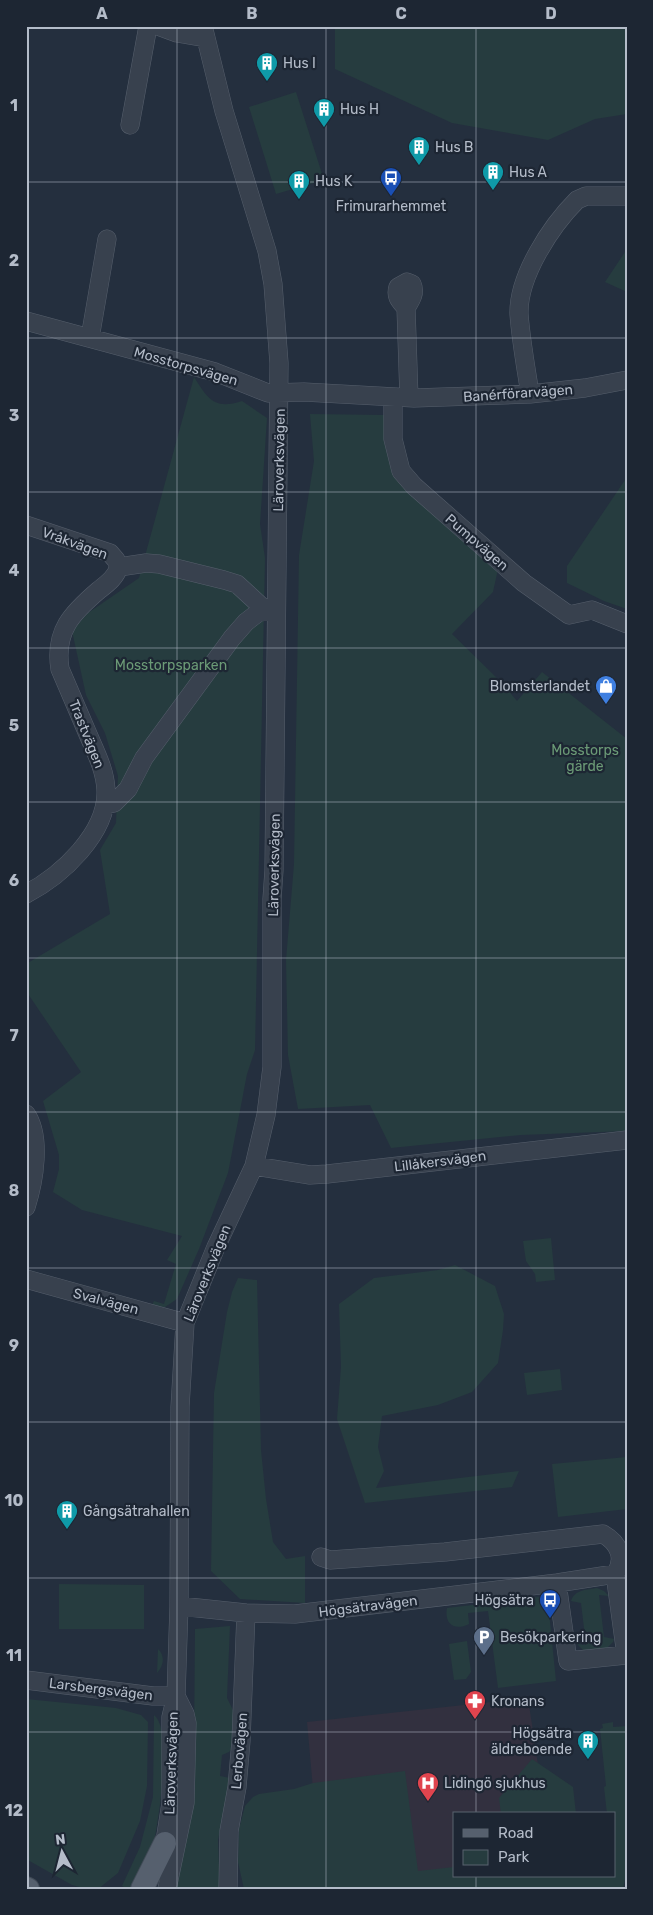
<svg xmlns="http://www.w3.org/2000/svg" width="653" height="1915" font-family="Rubik,sans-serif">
<rect width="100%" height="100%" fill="#242f3e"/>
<!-- medical -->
<path fill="#32303f" d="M 528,1698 L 538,1765 L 528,1814 L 454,1814 L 454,1876 L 412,1881 L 313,1789 L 307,1722 Z"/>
<!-- green -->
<path fill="#263c3f" d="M 335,26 L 627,26 L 627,114 L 595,119 L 548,140 L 452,123 L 335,69 Z
M 296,92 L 324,180 L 276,194 L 249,107 Z
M 627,249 L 627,292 L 605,282 Z
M 194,377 C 208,399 214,410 242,401 L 267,418 L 260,524 L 265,558 L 255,1050 L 247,1074 L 228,1173 L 199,1249 L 177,1299 L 165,1307 L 159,1308 L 152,1305 L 154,1301 L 164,1304 L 176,1264 L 167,1260 L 182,1236 L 82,1210 L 53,1192 L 59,1169 L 59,1155 L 43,1101 L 81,1072 L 26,991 L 26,964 L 110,914 L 100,850 L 116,823 L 118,776 L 105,733 L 86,695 L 72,631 L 88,613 L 139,578 Z
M 310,414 L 384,415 L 387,424 L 395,475 L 408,493 L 498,569 L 493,592 L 452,634 L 501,682 L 517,701 L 542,672 L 627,739 L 627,1131 L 521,1135 L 391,1148 L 370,1105 L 298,1109 L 288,1055 L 286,960 L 294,864 L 299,555 L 314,461 Z
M 627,477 L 627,609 L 604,601 L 567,583 L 567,566 Z
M 551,1238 L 555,1280 L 536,1282 L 535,1274 L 526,1261 L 523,1241 Z
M 455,1265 L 495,1286 L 504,1314 L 503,1330 L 498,1363 L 472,1392 L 438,1405 L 382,1416 L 378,1447 L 384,1471 L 376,1488 L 519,1471 L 512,1487 L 365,1503 L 337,1419 L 341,1367 L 339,1304 L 374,1278 L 438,1270 Z
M 238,1278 L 257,1280 L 261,1450 L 266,1499 L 273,1542 L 286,1559 L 305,1556 L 305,1603 L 240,1599 L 211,1571 L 214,1393 L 227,1312 L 232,1292 Z
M 560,1369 L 562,1390 L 527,1395 L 524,1373 Z
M 627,1457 L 627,1509 L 558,1517 L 552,1464 Z
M 59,1584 L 144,1585 L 144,1629 L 59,1629 Z
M 597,1588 L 604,1591 L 609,1596 L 599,1595 L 604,1637 L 614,1639 L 613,1642 L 606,1649 L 584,1651 L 577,1644 L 586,1645 L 581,1603 L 571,1601 C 575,1589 587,1590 597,1588 Z
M 538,1597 L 548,1602 L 556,1681 L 498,1688 L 488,1611 L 468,1613 L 469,1624 C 455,1631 444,1625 447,1608 Z
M 230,1626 L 227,1698 L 233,1710 L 235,1745 L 229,1752 L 222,1755 L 220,1776 L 230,1778 L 218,1840 L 220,1889 L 173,1889 L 194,1747 L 195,1629 Z
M 467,1641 L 471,1672 L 466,1679 L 454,1680 L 449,1644 Z
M 158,1649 C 166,1657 163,1666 157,1673 Z
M 26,1699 L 116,1708 L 141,1715 L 148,1722 L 147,1786 L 140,1821 L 118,1873 L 98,1889 L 87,1889 L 72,1885 L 26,1859 Z
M 154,1715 C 175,1731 156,1837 150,1861 C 147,1871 141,1880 136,1889 L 128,1889 L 122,1886 L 140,1847 L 153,1797 Z
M 613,1722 L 613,1727 L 627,1726 L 627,1871 L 623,1889 L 244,1889 L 238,1862 L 239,1829 L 245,1806 L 253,1797 L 259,1794 L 294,1789 L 313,1783 L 405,1771 L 418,1871 L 454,1867 L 454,1876 L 614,1876 L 614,1814 L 607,1814 L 604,1787 L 606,1786 L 600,1729 L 603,1728 L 602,1724 Z
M 532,1759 L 573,1787 L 576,1814 L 501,1814 L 499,1798 Z"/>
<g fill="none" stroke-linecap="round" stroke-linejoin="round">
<!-- minor casing -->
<g stroke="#565f6c" stroke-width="19">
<path id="minor" d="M 158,26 L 177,33 L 206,38
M 130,125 L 148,26
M 406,308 C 400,301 395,297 398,287 L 407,282 L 412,284 C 416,293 411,300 406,308 L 409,398
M 26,321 L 215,372 L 268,393 L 304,392 L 414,398 L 530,394 L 585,388 L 627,380
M 90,338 L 107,239
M 530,394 C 526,368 521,341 519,314 C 518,276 551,226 577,200 L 586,196 L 627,196
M 393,398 L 393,439 L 401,471 L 414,486 L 524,583 L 569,615 L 592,610 L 627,624
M 26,525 L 110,553 L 116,560 L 119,567
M 119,567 L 146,563 L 159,564 L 224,580 L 237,584 L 262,607 L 276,610
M 105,805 L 114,803 L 128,789 L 144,758 L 232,638 L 246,622 L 259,612 L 276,610
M 26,894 C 61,876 108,833 106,790 C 105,769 95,751 87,732 C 78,711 69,690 60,669 C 54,631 72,613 99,590 C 108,583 115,578 119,567
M 26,1114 C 42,1137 34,1182 26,1207
M 254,1166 L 310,1175 L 327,1174 L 627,1140
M 26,1279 L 185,1323
M 321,1557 L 330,1560 L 445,1552 L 603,1534 C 619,1543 626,1559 615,1574
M 179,1606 L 246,1613 L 295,1614 L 557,1583 L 615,1574 L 626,1655 L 568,1661 L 557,1583
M 26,1680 L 153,1696 L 176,1696
M 163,1854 L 171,1803 L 171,1717 L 176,1696 L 179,1606 L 180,1407 L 185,1323 L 216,1247 L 254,1166 L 266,1115 L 272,1067 L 272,899 L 274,870 L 279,363 L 273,284 L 267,251 L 224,111 L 203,26
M 167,1889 L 185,1803 L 187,1723 L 185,1714 L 176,1696
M 228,1889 L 229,1831 L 237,1787 L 241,1741 L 246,1613"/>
</g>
<!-- major casing -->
<g stroke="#414a57" stroke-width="24">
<path id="major" d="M 26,1888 L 28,1889
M 142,1889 L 165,1843"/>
</g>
<!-- minor -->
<use href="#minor" stroke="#38414e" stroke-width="18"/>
<!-- major -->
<use href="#major" stroke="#56606e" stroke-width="22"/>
</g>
<!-- grid -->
<path fill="none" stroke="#b4bcc9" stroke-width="1" stroke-opacity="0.55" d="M 177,26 L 177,1889M 326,26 L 326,1889M 476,26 L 476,1814M 26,182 L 627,182M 26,338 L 627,338M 26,492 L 627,492M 26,648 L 627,648M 26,802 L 627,802M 26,958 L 627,958M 26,1112 L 627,1112M 26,1268 L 627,1268M 26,1422 L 627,1422M 26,1578 L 627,1578M 26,1732 L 627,1732M 476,1876 L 476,1889"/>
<!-- icons -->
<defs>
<g id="building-pin" transform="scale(1.125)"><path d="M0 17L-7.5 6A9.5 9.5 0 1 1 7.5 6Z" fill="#0f9aa8" stroke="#1d2633"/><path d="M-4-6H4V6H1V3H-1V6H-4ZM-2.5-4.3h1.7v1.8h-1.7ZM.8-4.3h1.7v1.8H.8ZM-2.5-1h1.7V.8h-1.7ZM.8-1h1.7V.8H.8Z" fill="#fff"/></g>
<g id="bus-pin" transform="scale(1.125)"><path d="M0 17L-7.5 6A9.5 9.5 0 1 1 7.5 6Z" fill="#1a4fb4" stroke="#1d2633"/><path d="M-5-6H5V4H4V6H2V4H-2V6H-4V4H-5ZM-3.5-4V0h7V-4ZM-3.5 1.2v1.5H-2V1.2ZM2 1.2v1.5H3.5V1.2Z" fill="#fff"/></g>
<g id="shop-pin" transform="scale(1.125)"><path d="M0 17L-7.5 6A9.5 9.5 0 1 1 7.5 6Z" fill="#3f7fe0" stroke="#1d2633"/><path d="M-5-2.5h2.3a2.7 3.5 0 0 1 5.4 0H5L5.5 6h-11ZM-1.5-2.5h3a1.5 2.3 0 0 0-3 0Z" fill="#fff"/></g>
<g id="parking-pin" transform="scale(1.125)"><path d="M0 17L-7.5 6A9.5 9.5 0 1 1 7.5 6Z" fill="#5c6f8a" stroke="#1d2633"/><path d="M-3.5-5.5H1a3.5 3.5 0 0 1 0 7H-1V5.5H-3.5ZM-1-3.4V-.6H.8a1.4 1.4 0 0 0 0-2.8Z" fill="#fff"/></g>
<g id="pharmacy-pin" transform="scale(1.125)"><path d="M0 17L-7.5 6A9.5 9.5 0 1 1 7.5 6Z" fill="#e0444e" stroke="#1d2633"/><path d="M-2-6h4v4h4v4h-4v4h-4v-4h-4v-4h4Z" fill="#fff"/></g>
<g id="hospital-pin" transform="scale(1.125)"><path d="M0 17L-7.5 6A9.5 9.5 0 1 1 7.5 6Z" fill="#e0444e" stroke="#1d2633"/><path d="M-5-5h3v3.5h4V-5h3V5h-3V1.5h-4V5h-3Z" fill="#fff"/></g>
</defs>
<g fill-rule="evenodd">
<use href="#building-pin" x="267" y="63"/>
<use href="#building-pin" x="324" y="109"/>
<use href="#building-pin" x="419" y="147"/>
<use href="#building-pin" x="493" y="172"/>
<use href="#bus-pin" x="391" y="178"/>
<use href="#building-pin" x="299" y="181"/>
<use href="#shop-pin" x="606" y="686"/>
<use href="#building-pin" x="67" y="1511"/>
<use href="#bus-pin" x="550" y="1600"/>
<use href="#parking-pin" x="484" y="1637"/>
<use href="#pharmacy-pin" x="475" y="1701"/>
<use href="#building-pin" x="588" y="1741"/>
<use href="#hospital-pin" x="428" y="1783"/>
</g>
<g text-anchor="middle" stroke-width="4.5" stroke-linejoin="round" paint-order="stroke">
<!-- poi labels -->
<g font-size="14" fill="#b4bcc9" stroke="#1d2633" text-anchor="start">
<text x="283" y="68">Hus I</text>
<text x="340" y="114">Hus H</text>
<text x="435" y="152">Hus B</text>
<text x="509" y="177">Hus A</text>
<text x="315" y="186">Hus K</text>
<text x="391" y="211" text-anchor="middle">Frimurarhemmet</text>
<text x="590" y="691" text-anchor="end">Blomsterlandet</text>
<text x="83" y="1516">Gångsätrahallen</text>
<text x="534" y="1605" text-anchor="end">Högsätra</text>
<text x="500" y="1642">Besökparkering</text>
<text x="491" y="1706">Kronans</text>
<text x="572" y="1738" text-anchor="end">Högsätra<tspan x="572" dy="16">äldreboende</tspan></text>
<text x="444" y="1788">Lidingö sjukhus</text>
</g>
<!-- street labels -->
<g font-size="14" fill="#b4bcc9" stroke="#1d2633">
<text transform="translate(186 366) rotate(16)" y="5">Mosstorpsvägen</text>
<text transform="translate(518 393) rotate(-4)" y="5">Banérförarvägen</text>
<text transform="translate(279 460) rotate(-89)" y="5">Läroverksvägen</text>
<text transform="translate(477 542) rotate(41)" y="5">Pumpvägen</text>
<text transform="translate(75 543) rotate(20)" y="5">Vråkvägen</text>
<text transform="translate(87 734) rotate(68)" y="5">Trastvägen</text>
<text transform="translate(274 865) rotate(-89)" y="5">Läroverksvägen</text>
<text transform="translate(440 1161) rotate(-7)" y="5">Lillåkersvägen</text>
<text transform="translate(207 1273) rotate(-68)" y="5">Läroverksvägen</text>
<text transform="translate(106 1301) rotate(15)" y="5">Svalvägen</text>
<text transform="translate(368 1606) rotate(-7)" y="5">Högsätravägen</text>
<text transform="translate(101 1689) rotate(7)" y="5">Larsbergsvägen</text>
<text transform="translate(239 1751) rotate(-85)" y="5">Lerbovägen</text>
<text transform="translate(171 1763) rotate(-88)" y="5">Läroverksvägen</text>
</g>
<!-- park labels -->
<g font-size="14" fill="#6b9a76" stroke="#1d2633">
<text x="171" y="670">Mosstorpsparken</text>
<text x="585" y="755">Mosstorps<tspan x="585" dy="16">gärde</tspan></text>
</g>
</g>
<!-- border -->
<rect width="653" height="1915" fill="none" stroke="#1d2633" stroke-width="55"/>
<!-- legend -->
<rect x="453" y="1812" width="162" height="65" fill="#1d2633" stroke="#59626f"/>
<rect x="463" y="1829" width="25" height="8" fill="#56606e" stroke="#59626f"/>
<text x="498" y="1838" font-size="15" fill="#b4bcc9">Road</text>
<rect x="463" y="1850" width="25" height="15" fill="#263c3f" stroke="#59626f"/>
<text x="498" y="1862" font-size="15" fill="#b4bcc9">Park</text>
<!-- north arrow -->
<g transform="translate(62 1852) rotate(353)" stroke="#1d2633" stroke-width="4" paint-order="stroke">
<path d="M0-4L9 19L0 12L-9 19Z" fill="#b4bcc9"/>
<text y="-8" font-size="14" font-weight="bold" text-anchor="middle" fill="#b4bcc9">N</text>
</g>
<rect x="28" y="28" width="598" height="1860" fill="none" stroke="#b4bcc9" stroke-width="2"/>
<g font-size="16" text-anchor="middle" font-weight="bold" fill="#b4bcc9">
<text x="102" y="19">A</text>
<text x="252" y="19">B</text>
<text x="401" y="19">C</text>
<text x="551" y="19">D</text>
<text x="14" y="111">1</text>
<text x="14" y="266">2</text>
<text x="14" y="421">3</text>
<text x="14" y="576">4</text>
<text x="14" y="731">5</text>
<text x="14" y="886">6</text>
<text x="14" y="1041">7</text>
<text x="14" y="1196">8</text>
<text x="14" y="1351">9</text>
<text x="14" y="1506">10</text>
<text x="14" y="1661">11</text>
<text x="14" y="1816">12</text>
</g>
</svg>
